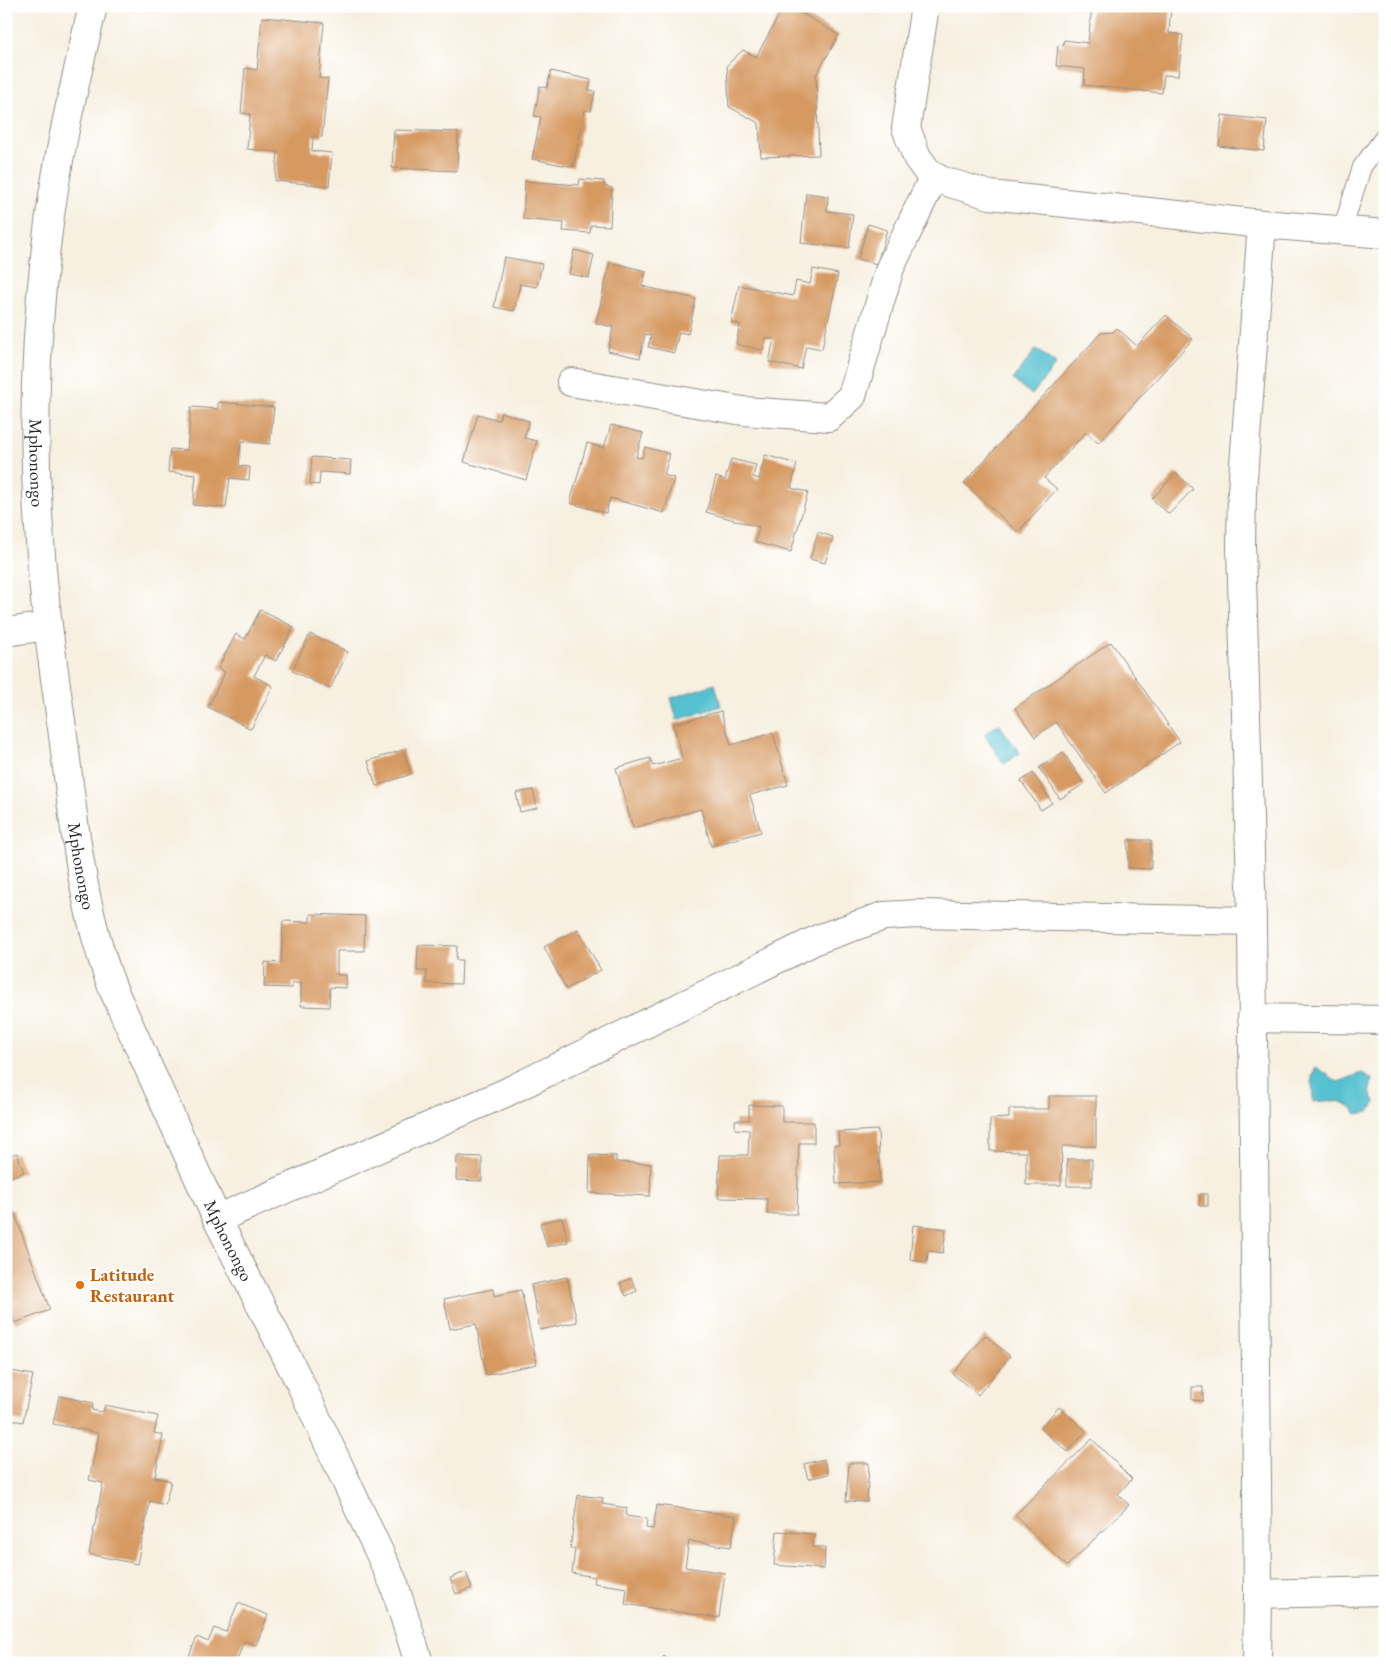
<svg xmlns="http://www.w3.org/2000/svg" width="1391" height="1669" font-family="'EB Garamond',serif">
<rect width="100%" height="100%" fill="#fff"/>
<filter id="ink" filterUnits="userSpaceOnUse"><feTurbulence type="fractalNoise" baseFrequency=".02" numOctaves="2"/><feDisplacementMap in="SourceGraphic" scale="10" xChannelSelector="R" yChannelSelector="G"/><feConvolveMatrix kernelMatrix="1 2 1 2 8 2 1 2 1" color-interpolation-filters="sRGB"/></filter>
<filter id="wash" filterUnits="userSpaceOnUse"><feTurbulence type="fractalNoise" baseFrequency=".0096" numOctaves="4" result="noise"/><feDisplacementMap in="SourceGraphic" scale="20" xChannelSelector="R" yChannelSelector="G"/><feGaussianBlur stdDeviation="1.12" result="paint"/><feColorMatrix in="noise" values="0 0 0 0 0 0 0 0 0 0 0 0 0 0 0 0 0 1.4 0 .05"/><feComposite in="paint" operator="in"/></filter>
<g filter="url(#wash)">
<rect width="100%" height="100%" fill="#f7f0e0"/>
<!-- water -->
<path fill="#56c1d0" stroke="#40767e" d="M 1036,349 L 1056,364 L 1032,395 L 1013,380 Z
M 715,684 L 721,706 L 677,720 L 671,698 Z
M 999,724 L 1020,753 L 1004,764 L 984,734 Z
M 1316,1067 L 1338,1082 L 1362,1073 L 1372,1079 L 1370,1091 L 1375,1102 L 1369,1112 L 1357,1114 C 1346,1098 1331,1100 1313,1102 L 1312,1076 Z"/>
<g id="blocks">
<!-- building -->
<path fill="#d69960" d="M 784,6 L 789,6 L 839,35 L 816,75 L 819,155 L 761,157 L 759,123 L 729,107 L 727,65 L 743,50 L 756,57 Z
M 1092,6 L 1171,6 L 1169,33 L 1183,35 L 1178,76 L 1164,75 L 1162,93 L 1084,85 L 1085,69 L 1056,66 L 1058,45 L 1063,46 L 1064,40 L 1088,43 Z
M 262,17 L 324,23 L 319,78 L 328,79 L 322,137 L 313,136 L 312,151 L 332,153 L 329,186 L 275,181 L 278,152 L 247,149 L 250,114 L 241,113 L 245,68 L 257,70 Z
M 551,71 L 591,80 L 589,90 L 595,91 L 591,111 L 585,110 L 573,167 L 532,159 L 541,117 L 534,116 L 540,86 L 547,88 Z
M 1222,115 L 1267,120 L 1264,151 L 1219,146 Z
M 394,130 L 458,132 L 457,171 L 392,168 Z
M 580,179 L 604,181 L 604,186 L 612,188 L 610,226 L 591,225 L 590,233 L 563,231 L 564,223 L 523,219 L 525,181 L 579,185 Z
M 806,193 L 828,196 L 827,211 L 853,214 L 849,248 L 801,243 Z
M 868,224 L 887,230 L 877,264 L 858,259 Z
M 574,250 L 594,255 L 589,278 L 569,274 Z
M 504,257 L 542,264 L 537,287 L 520,284 L 514,311 L 494,307 Z
M 610,262 L 646,271 L 642,286 L 696,299 L 688,334 L 679,332 L 674,353 L 648,347 L 651,336 L 645,334 L 640,358 L 608,351 L 613,327 L 596,323 Z
M 813,269 L 838,274 L 822,349 L 806,346 L 801,369 L 769,362 L 774,339 L 766,338 L 763,350 L 736,344 L 740,324 L 731,323 L 739,285 L 793,296 L 796,281 L 810,284 Z
M 1166,315 L 1193,339 L 1098,443 L 1086,432 L 1044,478 L 1057,489 L 1018,532 L 964,483 L 1101,333 L 1113,332 L 1117,328 L 1137,346 Z
M 218,402 L 274,407 L 270,444 L 241,441 L 239,466 L 250,467 L 249,480 L 230,478 L 226,508 L 193,505 L 196,475 L 168,472 L 170,449 L 187,450 L 191,407 L 218,409 Z
M 501,412 L 529,421 L 524,438 L 537,441 L 526,480 L 464,462 L 478,414 L 499,420 Z
M 611,425 L 643,433 L 636,457 L 642,458 L 645,447 L 670,454 L 664,475 L 674,478 L 664,513 L 610,498 L 606,513 L 570,503 L 587,443 L 604,448 Z
M 765,455 L 797,464 L 791,488 L 808,492 L 791,552 L 755,542 L 759,527 L 706,512 L 716,477 L 725,480 L 731,459 L 756,465 L 753,477 L 759,479 Z
M 312,457 L 351,460 L 350,474 L 320,472 L 319,485 L 310,484 Z
M 1176,473 L 1193,489 L 1169,514 L 1152,499 Z
M 818,532 L 833,537 L 825,563 L 810,559 Z
M 260,610 L 294,627 L 276,661 L 265,655 L 254,676 L 273,686 L 251,729 L 208,707 L 225,672 L 218,668 L 236,634 L 245,639 Z
M 310,634 L 348,652 L 330,689 L 292,671 Z
M 1111,642 L 1180,742 L 1106,793 L 1056,722 L 1035,737 L 1015,708 Z
M 721,711 L 731,745 L 773,733 L 788,785 L 750,795 L 761,832 L 711,846 L 701,809 L 633,828 L 616,768 L 650,758 L 653,766 L 682,758 L 673,724 Z
M 403,750 L 411,774 L 376,786 L 368,761 Z
M 1063,752 L 1084,784 L 1060,799 L 1039,768 Z
M 1033,773 L 1052,803 L 1041,810 L 1021,781 Z
M 533,790 L 537,808 L 520,812 L 516,793 Z
M 1128,840 L 1151,840 L 1151,869 L 1128,868 Z
M 310,914 L 365,916 L 364,951 L 337,951 L 337,975 L 346,975 L 346,988 L 330,987 L 329,1007 L 301,1006 L 301,983 L 292,983 L 292,988 L 264,987 L 265,962 L 281,963 L 283,921 L 310,922 Z
M 578,929 L 601,970 L 566,989 L 544,947 Z
M 418,945 L 457,946 L 456,960 L 462,960 L 461,984 L 426,983 L 427,971 L 417,971 Z
M 1049,1096 L 1096,1096 L 1096,1146 L 1062,1146 L 1061,1185 L 1026,1185 L 1026,1152 L 990,1151 L 990,1119 L 1009,1118 L 1009,1109 L 1049,1109 Z
M 749,1105 L 782,1106 L 782,1122 L 814,1122 L 814,1143 L 799,1143 L 797,1214 L 767,1214 L 767,1199 L 718,1198 L 720,1155 L 748,1155 L 749,1130 L 735,1129 L 735,1120 L 749,1120 Z
M 878,1130 L 880,1182 L 836,1184 L 834,1145 L 839,1145 L 838,1132 Z
M 17,1153 L 24,1172 L 6,1179 L 6,1157 Z
M 590,1155 L 616,1156 L 616,1162 L 651,1164 L 650,1196 L 589,1193 Z
M 457,1156 L 482,1157 L 482,1181 L 456,1180 Z
M 1067,1159 L 1092,1159 L 1092,1186 L 1067,1186 Z
M 1200,1194 L 1208,1194 L 1208,1206 L 1199,1206 Z
M 13,1209 L 50,1310 L 15,1323 L 6,1299 L 6,1211 Z
M 562,1218 L 568,1242 L 547,1247 L 540,1223 Z
M 913,1225 L 946,1229 L 943,1253 L 928,1251 L 927,1262 L 910,1260 Z
M 567,1277 L 577,1322 L 540,1330 L 531,1285 Z
M 631,1278 L 637,1291 L 626,1296 L 620,1283 Z
M 493,1289 L 494,1296 L 521,1290 L 537,1364 L 486,1375 L 476,1324 L 450,1329 L 444,1299 Z
M 985,1335 L 1010,1356 L 978,1395 L 953,1374 Z
M 6,1370 L 33,1375 L 23,1422 L 6,1419 Z
M 1192,1387 L 1203,1387 L 1203,1401 L 1192,1400 Z
M 59,1396 L 93,1403 L 92,1410 L 103,1412 L 105,1405 L 158,1416 L 154,1433 L 163,1435 L 155,1477 L 171,1481 L 165,1505 L 150,1501 L 137,1564 L 89,1554 L 103,1483 L 89,1480 L 99,1433 L 53,1424 Z
M 1059,1407 L 1086,1431 L 1068,1452 L 1040,1428 Z
M 1092,1439 L 1132,1479 L 1118,1494 L 1129,1505 L 1067,1566 L 1015,1515 Z
M 824,1459 L 828,1474 L 808,1479 L 804,1464 Z
M 849,1463 L 869,1463 L 867,1502 L 846,1501 Z
M 578,1495 L 603,1498 L 602,1504 L 627,1508 L 626,1516 L 647,1519 L 646,1528 L 653,1529 L 657,1505 L 736,1516 L 731,1547 L 689,1541 L 685,1567 L 725,1573 L 719,1618 L 625,1604 L 627,1588 L 594,1583 L 595,1577 L 572,1573 L 575,1549 L 570,1549 Z
M 777,1531 L 814,1534 L 813,1547 L 825,1547 L 824,1569 L 774,1565 Z
M 466,1572 L 472,1588 L 456,1594 L 450,1578 Z
M 238,1603 L 268,1615 L 256,1645 L 244,1641 L 236,1663 L 186,1663 L 197,1637 L 208,1642 L 214,1628 L 226,1632 Z
M 664,1656 L 673,1663 L 658,1663 Z
M 823,1660 L 823,1663 L 788,1663 L 788,1661 Z"/>
</g>
</g>
<g filter="url(#ink)">
<use href="#blocks" fill-opacity="0" stroke="#918e86" stroke-width="1"/>
<g fill="none" stroke-linecap="round" stroke-linejoin="round">
<!-- service casing -->
<g stroke="#918e86" stroke-width="20">
<path id="service" d="M 1342,230 L 1362,167 L 1385,136"/>
</g>
<!-- minor casing -->
<g stroke="#918e86" stroke-width="30">
<g id="minor">
<path id="s1" d="M 93,6 C 74,86 55,165 46,247 C 35,342 32,446 40,541 C 44,606 54,671 63,735 C 74,823 81,906 113,989 L 217,1219 L 302,1387 L 394,1584 L 419,1663"/>
<path d="M 925,6 L 906,128 L 917,157 L 927,171 L 940,180 L 990,195 L 1262,224 L 1385,234"/>
<path d="M 571,382 L 743,411 L 829,417 L 852,396 L 890,268 L 934,176"/>
<path d="M 6,632 L 48,626"/>
<path d="M 1252,1018 L 1385,1020"/>
<path d="M 217,1219 L 505,1093 L 818,939 L 884,916 L 918,914 L 1252,921"/>
<path d="M 1258,1594 L 1385,1591"/>
<path d="M 1257,1663 L 1258,1594 L 1252,921 L 1241,546 L 1242,491 L 1262,224"/>
</g>
</g>
<!-- service -->
<use href="#service" stroke="#fff" stroke-width="18"/>
<!-- minor -->
<use href="#minor" stroke="#fff" stroke-width="28"/>
</g>
</g>
<!-- markers -->
<circle fill="#e8710a" stroke="#fff" stroke-width="2" cx="80" cy="1285" r="5"/>
<g text-anchor="middle" stroke-width="4" stroke-linejoin="round" paint-order="stroke">
<!-- street labels -->
<g font-size="18" fill="#2b2b2b" stroke="#fff">
<text dy="6" stroke="none"><textPath href="#s1" startOffset="462">Mphonongo</textPath></text>
<text dy="6" stroke="none"><textPath href="#s1" startOffset="868">Mphonongo</textPath></text>
<text dy="6" stroke="none"><textPath href="#s1" startOffset="1272">Mphonongo</textPath></text>
</g>
<!-- food labels -->
<g font-size="18" font-weight="bold" fill="#c56008" stroke="#fff" text-anchor="start">
<text x="90" y="1281">Latitude<tspan x="90" dy="21">Restaurant</tspan></text>
</g>
</g>
<!-- margin -->
<rect width="1391" height="1669" fill="none" stroke="#fff" stroke-width="25"/>
</svg>
